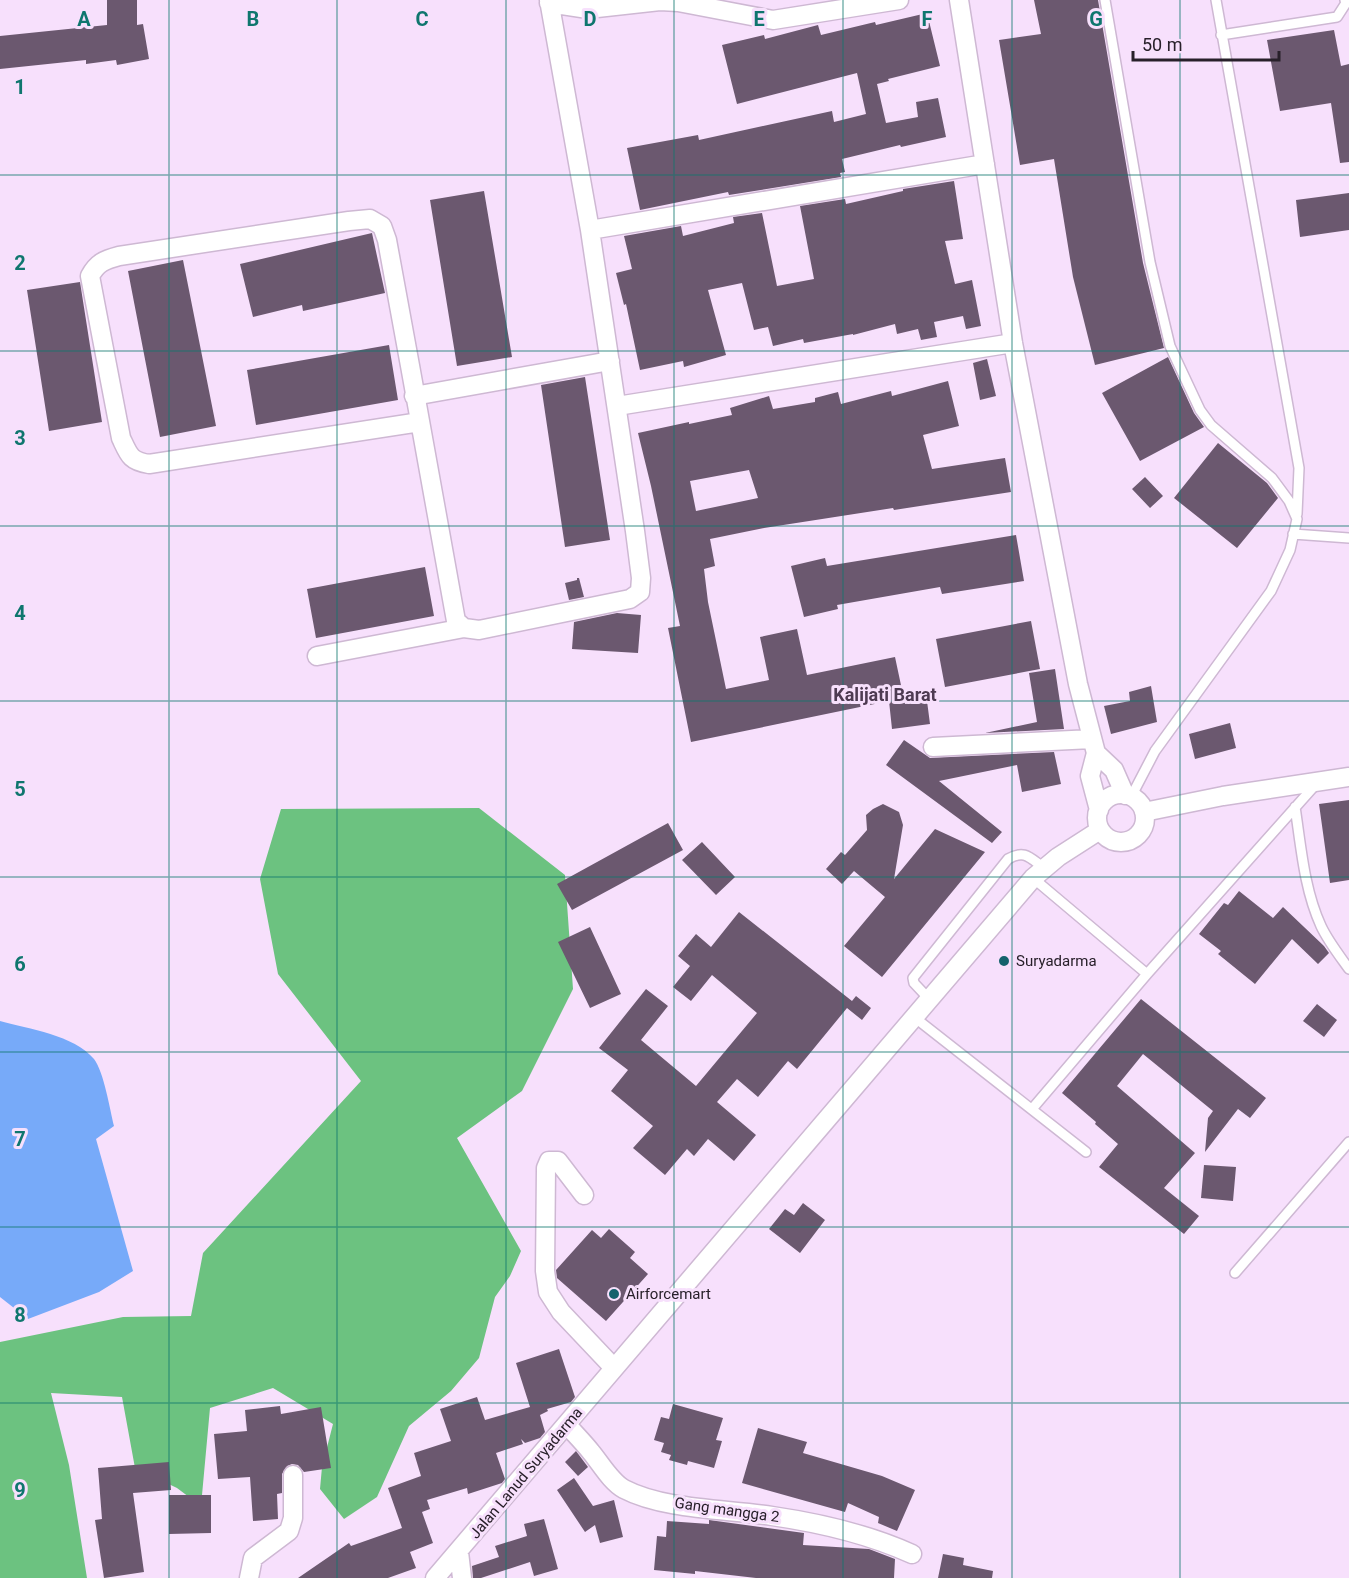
<svg xmlns="http://www.w3.org/2000/svg" width="1349" height="1578" font-family="Roboto,sans-serif">
<rect width="100%" height="100%" fill="#f7e0fc"/>
<!-- forest -->
<path fill="#6cc280" d="M 479,808 L 565,875 L 573,989 L 522,1091 L 457,1138 L 521,1251 L 510,1276 L 495,1297 L 479,1358 L 451,1391 L 409,1426 L 377,1497 L 344,1519 L 320,1489 L 322,1467 L 333,1424 L 273,1388 L 210,1408 L 201,1506 L 177,1488 L 135,1468 L 122,1397 L 51,1393 L 69,1465 L 87,1578 L 0,1578 L 0,1342 L 123,1317 L 191,1316 L 203,1253 L 361,1081 L 278,974 L 260,879 L 281,809 Z"/>
<!-- water -->
<path fill="#77aaf9" d="M 0,1021 C 29,1029 74,1035 94,1059 C 104,1072 110,1110 114,1126 L 96,1139 L 133,1271 L 99,1292 L 28,1319 L 0,1297 Z"/>
<!-- building -->
<path fill="#6b586f" fill-rule="evenodd" d="M 107,0 L 137,0 L 137,25 L 143,24 L 149,59 L 117,65 L 116,60 L 86,64 L 86,60 L 0,69 L 0,36 L 107,25 Z
M 1034,0 L 1098,0 L 1143,263 L 1164,348 L 1095,365 L 1073,277 L 1054,159 L 1020,165 L 999,40 L 1041,34 Z
M 927,13 L 940,66 L 888,79 L 889,81 L 877,84 L 886,123 L 918,117 L 916,102 L 938,98 L 946,137 L 901,147 L 900,145 L 842,159 L 845,172 L 840,173 L 841,177 L 729,195 L 728,192 L 640,210 L 627,148 L 698,135 L 699,140 L 832,111 L 834,122 L 866,114 L 857,73 L 737,104 L 722,45 L 764,35 L 765,39 L 818,25 L 821,35 L 875,22 L 876,25 Z
M 1334,30 L 1341,66 L 1349,64 L 1349,162 L 1340,163 L 1331,103 L 1280,111 L 1267,40 Z
M 954,181 L 963,239 L 945,241 L 955,284 L 972,280 L 981,326 L 966,329 L 963,316 L 934,322 L 937,337 L 921,340 L 918,329 L 897,334 L 895,324 L 853,335 L 853,334 L 804,343 L 803,339 L 773,346 L 768,327 L 754,330 L 742,283 L 708,290 L 726,355 L 684,367 L 683,361 L 640,370 L 626,304 L 624,305 L 616,273 L 632,269 L 624,236 L 681,226 L 683,236 L 734,223 L 733,217 L 762,213 L 777,286 L 814,279 L 800,206 L 845,199 L 846,204 L 903,191 L 903,189 Z
M 484,191 L 512,357 L 457,366 L 430,200 Z
M 1349,193 L 1349,230 L 1300,237 L 1296,200 Z
M 372,233 L 385,293 L 303,311 L 302,305 L 253,317 L 240,264 Z
M 183,260 L 216,426 L 160,437 L 128,271 Z
M 80,282 L 102,422 L 49,431 L 27,290 Z
M 389,345 L 398,400 L 256,425 L 247,370 Z
M 1168,357 L 1194,413 L 1204,427 L 1140,461 L 1102,393 Z
M 987,359 L 996,396 L 980,400 L 973,363 Z
M 585,377 L 610,540 L 565,547 L 541,385 Z
M 948,381 L 959,426 L 923,435 L 932,469 L 1005,458 L 1011,492 L 894,510 L 893,508 L 764,528 L 710,539 L 715,566 L 704,569 L 708,602 L 726,689 L 769,680 L 760,637 L 797,629 L 807,675 L 895,657 L 905,704 L 927,701 L 930,724 L 892,729 L 889,701 L 691,742 L 668,628 L 680,626 L 651,486 L 638,433 L 689,422 L 689,424 L 732,415 L 730,408 L 769,396 L 773,409 L 815,402 L 815,398 L 838,392 L 841,404 L 891,391 L 892,396 ZM 749,470 L 758,498 L 696,511 L 690,481 Z
M 1218,443 L 1267,483 L 1278,498 L 1237,548 L 1174,498 Z
M 1145,477 L 1163,496 L 1150,508 L 1132,489 Z
M 1016,535 L 1024,581 L 942,594 L 940,587 L 837,605 L 838,609 L 804,617 L 791,566 L 825,558 L 827,566 Z
M 425,567 L 434,616 L 316,638 L 307,589 Z
M 577,578 L 579,578 L 584,597 L 569,600 L 565,583 L 577,580 Z
M 617,613 L 641,615 L 638,653 L 572,649 L 574,622 Z
M 1031,621 L 1040,669 L 945,687 L 936,639 Z
M 1055,669 L 1064,729 L 985,733 L 1037,722 L 1029,673 Z
M 1151,686 L 1157,722 L 1111,734 L 1104,706 L 1130,701 L 1129,692 Z
M 1230,723 L 1236,748 L 1195,759 L 1189,734 Z
M 904,740 L 930,758 L 1054,752 L 1061,784 L 1022,792 L 1017,765 L 939,781 L 1002,832 L 992,843 L 886,765 Z
M 1349,800 L 1349,880 L 1330,883 L 1319,804 Z
M 883,804 L 899,812 L 903,825 L 894,879 L 935,829 L 985,852 L 882,977 L 844,946 L 885,897 L 854,871 L 842,884 L 826,869 L 841,852 L 845,855 L 867,830 L 866,815 L 873,809 Z
M 668,823 L 683,850 L 572,910 L 557,884 Z
M 702,842 L 735,877 L 716,895 L 682,860 Z
M 1239,891 L 1273,918 L 1283,907 L 1324,946 L 1329,953 L 1318,964 L 1292,939 L 1255,984 L 1218,954 L 1221,951 L 1199,934 L 1224,903 L 1228,905 Z
M 739,912 L 852,1001 L 856,996 L 871,1008 L 862,1020 L 847,1008 L 797,1069 L 788,1061 L 758,1097 L 737,1079 L 717,1102 L 756,1135 L 734,1161 L 708,1139 L 694,1156 L 687,1149 L 665,1175 L 633,1148 L 653,1126 L 611,1091 L 628,1070 L 599,1048 L 646,989 L 668,1006 L 641,1040 L 696,1086 L 757,1013 L 712,975 L 691,1001 L 673,987 L 690,966 L 678,956 L 696,934 L 711,947 Z
M 590,927 L 621,994 L 590,1008 L 558,942 Z
M 1141,999 L 1266,1098 L 1250,1118 L 1238,1109 L 1205,1152 L 1208,1118 L 1213,1111 L 1143,1054 L 1117,1086 L 1195,1153 L 1164,1188 L 1199,1216 L 1184,1234 L 1099,1167 L 1118,1144 L 1095,1124 L 1096,1122 L 1062,1093 Z
M 1317,1004 L 1337,1020 L 1324,1037 L 1303,1021 Z
M 1204,1165 L 1236,1167 L 1233,1201 L 1201,1198 Z
M 803,1203 L 825,1220 L 800,1253 L 769,1229 L 785,1209 L 794,1215 Z
M 609,1229 L 635,1252 L 630,1258 L 648,1274 L 606,1321 L 557,1278 L 556,1270 L 592,1230 L 601,1238 Z
M 559,1349 L 575,1397 L 571,1402 L 547,1409 L 548,1411 L 540,1415 L 545,1432 L 540,1438 L 525,1443 L 521,1439 L 523,1444 L 496,1453 L 505,1479 L 502,1483 L 468,1494 L 467,1488 L 427,1500 L 430,1509 L 422,1512 L 433,1543 L 410,1552 L 416,1568 L 388,1578 L 298,1578 L 349,1543 L 351,1546 L 402,1528 L 388,1488 L 421,1476 L 414,1453 L 451,1441 L 440,1409 L 477,1397 L 485,1420 L 530,1407 L 516,1363 Z
M 673,1404 L 723,1418 L 716,1440 L 722,1441 L 714,1468 L 688,1461 L 687,1465 L 669,1460 L 671,1455 L 661,1452 L 664,1443 L 654,1440 L 661,1417 L 669,1419 Z
M 280,1406 L 281,1414 L 321,1407 L 331,1468 L 304,1472 L 298,1465 L 292,1464 L 287,1466 L 282,1474 L 282,1493 L 277,1494 L 278,1519 L 253,1521 L 250,1477 L 218,1479 L 214,1434 L 247,1431 L 245,1410 Z
M 758,1428 L 807,1442 L 803,1453 L 882,1476 L 915,1490 L 897,1531 L 878,1523 L 879,1517 L 848,1503 L 845,1512 L 742,1483 Z
M 576,1451 L 588,1467 L 578,1476 L 565,1462 Z
M 169,1462 L 171,1490 L 133,1493 L 144,1572 L 104,1578 L 95,1520 L 102,1519 L 98,1468 Z
M 574,1478 L 593,1506 L 614,1500 L 623,1537 L 600,1543 L 595,1525 L 585,1532 L 557,1490 Z
M 169,1495 L 211,1495 L 211,1533 L 169,1534 Z
M 544,1519 L 558,1569 L 534,1576 L 530,1562 L 481,1578 L 473,1578 L 472,1566 L 499,1557 L 495,1546 L 527,1536 L 524,1524 Z
M 709,1520 L 804,1533 L 803,1545 L 869,1549 L 895,1559 L 894,1578 L 756,1578 L 695,1571 L 695,1574 L 654,1570 L 657,1536 L 666,1537 L 667,1521 L 709,1524 Z
M 943,1554 L 964,1558 L 963,1565 L 993,1571 L 992,1578 L 938,1578 Z"/>
<g fill="none" stroke-linecap="round" stroke-linejoin="round">
<!-- service casing -->
<g stroke="#ceb8d3" stroke-width="12">
<path id="service" d="M 1105,0 L 1150,262 L 1170,346 L 1200,410 L 1211,425 L 1272,478 L 1289,501 L 1297,519 L 1290,550 L 1271,591 L 1155,751 L 1131,797
M 1216,0 L 1299,468 L 1297,514
M 1221,35 L 1337,17 L 1346,3 L 1345,0
M 1293,534 L 1349,538
M 1295,807 C 1301,846 1304,889 1321,926 C 1328,941 1339,955 1349,969
M 1033,878 L 1147,974
M 929,999 L 914,983 L 913,978 L 1008,859 C 1025,849 1030,858 1044,868
M 914,1017 L 1086,1152
M 1032,1109 L 1147,974 L 1317,783
M 1235,1273 L 1349,1142"/>
</g>
<!-- minor casing -->
<g stroke="#ceb8d3" stroke-width="21">
<path id="minor" d="M 959,0 L 1013,343 L 1078,684 L 1096,753 L 1090,776 L 1099,810
M 549,3 L 588,9 L 660,1 L 678,2 L 773,20 L 899,0
M 590,230 L 985,164
M 414,396 L 610,361
M 617,406 L 1013,343
M 420,422 L 149,464 C 130,461 129,455 121,438 L 90,276 C 97,263 104,260 119,256 L 349,221 L 370,219 L 382,226 L 387,240 C 410,367 434,493 456,621 L 464,628 L 479,630 L 630,599 L 640,592 L 641,578 L 635,531 L 590,230 L 549,0
M 317,656 L 464,628
M 933,747 L 1092,739
M 1096,753 L 1114,770 L 1125,795
M1097 818a24 24 0 1 1 48 0a24 24 0 1 1-48 0Z
M 1144,812 L 1223,796 L 1349,777
M 584,1195 L 558,1161 L 549,1161 L 546,1168 L 545,1271 L 548,1292 L 561,1312 L 614,1368
M 567,1425 C 575,1434 584,1443 591,1452 C 601,1464 611,1482 624,1489 C 664,1510 728,1509 772,1516 C 820,1523 868,1534 912,1554
M 459,1552 L 462,1578
M 249,1578 L 253,1558 L 289,1531 L 293,1518 L 293,1475
M 435,1578 L 1033,878 L 1058,857 L 1100,830"/>
</g>
<!-- service -->
<use href="#service" stroke="#fff" stroke-width="9"/>
<!-- minor -->
<use href="#minor" stroke="#fff" stroke-width="18"/>
</g>
<!-- grid -->
<path fill="none" stroke="#0f766e" stroke-width="1.5" stroke-opacity="0.55" d="M 169,0 L 169,1578M 337,0 L 337,1578M 506,0 L 506,1578M 674,0 L 674,1578M 843,0 L 843,1578M 1012,0 L 1012,1578M 1180,0 L 1180,1578M 0,175 L 1349,175M 0,351 L 1349,351M 0,526 L 1349,526M 0,701 L 1349,701M 0,877 L 1349,877M 0,1052 L 1349,1052M 0,1227 L 1349,1227M 0,1403 L 1349,1403"/>
<!-- markers -->
<g fill="#14626c" stroke="#f7e0fc" stroke-width="2">
<circle cx="1004" cy="961" r="6"/>
<circle cx="614" cy="1294" r="6"/>
</g>
<g text-anchor="middle" stroke-width="6" stroke-linejoin="round" paint-order="stroke">
<!-- poi labels -->
<g font-size="15" fill="#28202a" stroke="#f7e0fc" text-anchor="start">
<text x="1016" y="966">Suryadarma</text>
<text x="626" y="1299">Airforcemart</text>
</g>
<!-- street labels -->
<g font-size="15" fill="#28202a" stroke="#f7e0fc">
<text transform="translate(526 1473) rotate(-50)" y="5">Jalan Lanud Suryadarma</text>
<text transform="translate(727 1510) rotate(8)" y="5">Gang mangga 2</text>
</g>
<!-- quarter labels -->
<g font-size="18" font-weight="bold" fill="#4e3b52" stroke="#f7e0fc">
<text x="885" y="701">Kalijati Barat</text>
</g>
</g>
<g font-size="20" text-anchor="middle" font-weight="bold" fill="#0f766e" stroke="#f7e0fc" stroke-width="6" stroke-linejoin="round" paint-order="stroke">
<text x="84" y="26">A</text>
<text x="253" y="26">B</text>
<text x="422" y="26">C</text>
<text x="590" y="26">D</text>
<text x="759" y="26">E</text>
<text x="927" y="26">F</text>
<text x="1096" y="26">G</text>
<text x="20" y="94">1</text>
<text x="20" y="270">2</text>
<text x="20" y="445">3</text>
<text x="20" y="620">4</text>
<text x="20" y="796">5</text>
<text x="20" y="971">6</text>
<text x="20" y="1146">7</text>
<text x="20" y="1322">8</text>
<text x="20" y="1497">9</text>
</g>
<!-- scale -->
<path d="M1133 51v9h146v-9" fill="none" stroke="#28202a" stroke-width="3"/>
<text x="1142" y="51" font-size="18" fill="#28202a" stroke="#f7e0fc" stroke-width="4.5" paint-order="stroke">50 m</text>
</svg>
